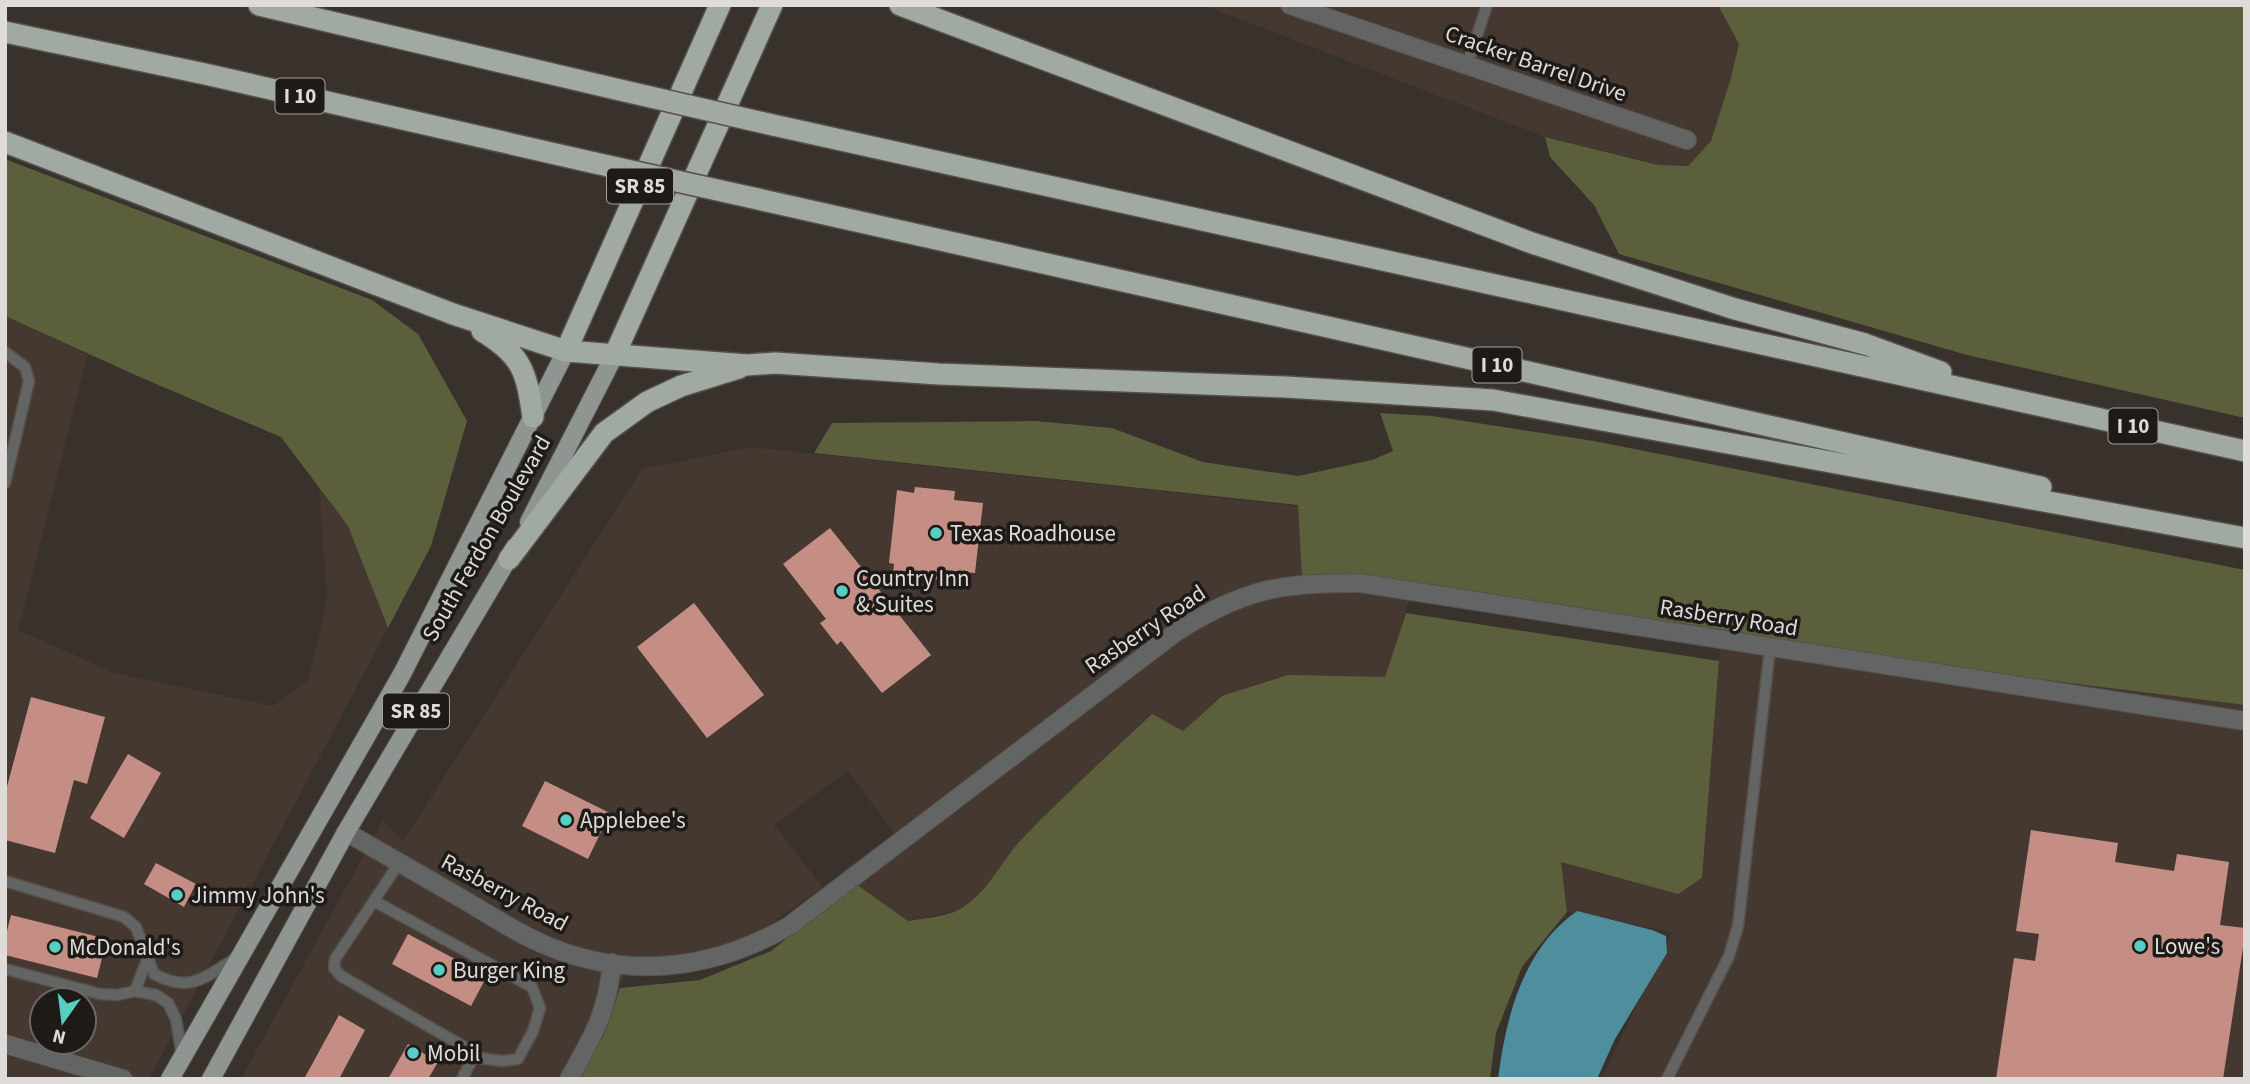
<svg xmlns="http://www.w3.org/2000/svg" width="2250" height="1084" font-family="'Source Sans 3',sans-serif">
<rect width="100%" height="100%" fill="#38312c"/>
<!-- built -->
<path fill="#453830" fill-rule="evenodd" d="M 1203,5 L 1718,5 L 1739,44 L 1730,81 L 1711,141 L 1688,166 L 1658,165 L 1545,137 Z
M 5,316 L 88,354 L 18,630 L 115,673 L 273,706 L 308,680 L 327,599 L 319,488 L 348,526 L 388,628 L 149,1079 L 5,1079 ZM 42,1000 L 84,1000 L 84,1042 L 42,1042 Z
M 751,447 L 1298,506 L 1302,578 L 1411,594 L 1385,677 L 1222,696 L 1183,731 L 1151,714 L 1046,814 L 1007,856 L 1001,867 L 978,897 L 958,910 L 908,921 L 840,873 L 894,833 L 848,771 L 774,825 L 823,887 L 753,936 L 713,952 L 654,963 L 625,974 L 604,1035 L 579,1079 L 241,1079 L 383,820 L 403,841 L 642,469 Z
M 1710,638 L 2245,705 L 2245,1079 L 1601,1079 L 1672,932 L 1567,912 L 1561,861 L 1678,893 L 1702,878 L 1720,649 Z"/>
<!-- green -->
<path fill="#5b5f3b" d="M 1718,5 L 2245,5 L 2245,418 L 1967,355 L 1619,254 L 1594,205 L 1550,157 L 1545,137 L 1658,165 L 1688,166 L 1711,141 L 1730,81 L 1739,44 Z
M 5,159 L 372,300 L 418,334 L 467,421 L 431,546 L 388,628 L 348,526 L 281,437 L 142,378 L 5,316 Z
M 1380,413 L 1432,416 L 1594,441 L 2245,570 L 2245,705 L 1710,638 L 1302,578 L 1298,505 L 814,453 L 832,423 L 1035,421 L 1112,428 L 1203,462 L 1298,476 L 1372,460 L 1393,451 Z
M 1406,613 L 1719,661 L 1702,878 L 1678,894 L 1561,862 L 1567,912 L 1522,967 L 1496,1033 L 1490,1079 L 579,1079 L 604,1035 L 620,988 L 700,980 L 771,951 L 856,884 L 908,921 C 924,918 946,917 960,909 C 988,893 1000,863 1020,841 C 1062,797 1107,756 1152,714 L 1183,731 L 1222,696 L 1288,675 L 1385,677 Z"/>
<!-- water -->
<path fill="#4f8e9c" d="M 1577,911 L 1652,930 L 1666,936 L 1667,953 L 1615,1039 L 1597,1079 L 1498,1079 C 1506,1016 1523,949 1577,911 Z"/>
<!-- building -->
<path fill="#c58e85" d="M 915,487 L 955,491 L 954,500 L 983,503 L 975,573 L 941,570 L 940,580 L 893,575 L 894,564 L 889,563 L 897,490 L 914,493 Z
M 830,528 L 931,655 L 882,693 L 841,641 L 837,645 L 820,623 L 826,619 L 783,564 Z
M 694,603 L 764,695 L 707,738 L 637,647 Z
M 31,697 L 105,717 L 87,784 L 74,780 L 55,853 L 5,840 L 5,794 Z
M 128,754 L 161,773 L 124,838 L 90,818 Z
M 545,781 L 610,813 L 588,859 L 522,826 Z
M 2031,830 L 2118,843 L 2115,862 L 2174,871 L 2177,854 L 2229,862 L 2220,925 L 2245,928 L 2245,934 L 2223,1079 L 1996,1079 L 2014,958 L 2035,961 L 2039,934 L 2016,931 Z
M 156,863 L 196,884 L 184,907 L 144,884 Z
M 11,915 L 107,939 L 97,978 L 5,955 L 5,939 Z
M 408,934 L 487,976 L 471,1006 L 392,964 Z
M 339,1015 L 365,1030 L 339,1079 L 304,1079 Z
M 408,1044 L 438,1062 L 428,1079 L 388,1079 Z"/>
<g fill="none" stroke-linecap="round" stroke-linejoin="round">
<!-- lane casing -->
<g stroke="#56504b" stroke-width="13">
<path id="lane" d="M 1467,66 L 1487,5
M 5,352 L 25,367 L 29,381 L 5,483
M 399,863 L 335,959 L 334,968 L 341,976 L 468,1049 L 473,1057 L 462,1079
M 5,881 L 124,917 L 136,927 L 154,974 C 190,993 204,978 236,958
M 374,901 L 532,987 L 540,1008 L 533,1031 L 518,1059 L 502,1061 L 473,1057
M 5,969 L 100,994 L 117,995 L 135,991 L 156,995 L 168,1003 L 176,1019 L 182,1056
M 135,991 L 148,957
M 1667,1079 L 1729,956 L 1738,926 L 1770,648"/>
</g>
<!-- street casing -->
<g stroke="#56504b" stroke-width="20">
<path id="street" d="M 1290,5 L 1687,140
M 346,832 C 386,855 426,878 466,901 C 493,917 520,935 550,947 C 631,980 714,969 789,926 L 1176,632 C 1243,589 1282,582 1360,583 L 2245,721
M 5,1044 L 123,1079
M 569,1079 C 593,1036 607,1014 612,963"/>
</g>
<!-- primary casing -->
<g stroke="#56504b" stroke-width="20">
<path id="primary" d="M 529,522 L 615,354
M 170,1079 L 402,674 L 566,351
M 211,1079 L 346,832 L 515,547"/>
</g>
<!-- highway casing -->
<g stroke="#56504b" stroke-width="24">
<path id="highway" d="M 259,5 L 620,90
M 900,5 L 1532,243 L 1735,309 L 1865,344 L 1941,372
M 5,32 L 205,74 L 595,163
M 773,125 L 2245,451
M 5,142 L 453,314 L 566,351 L 747,365 L 775,363 L 939,374 L 1286,387 L 1493,400 L 2245,538
M 749,197 L 2041,487
M 482,331 C 523,356 526,371 533,417
M 566,351 L 720,5
M 615,354 L 772,5
M 509,559 L 604,433 L 647,402 L 681,386 L 739,368"/>
</g>
<!-- lane -->
<use href="#lane" stroke="#626563" stroke-width="10"/>
<!-- street -->
<use href="#street" stroke="#626563" stroke-width="18"/>
<!-- primary -->
<use href="#primary" stroke="#8f9691" stroke-width="18"/>
<!-- highway -->
<use href="#highway" stroke="#a1a9a3" stroke-width="21"/>
<!-- highway-bridge casing -->
<g stroke="#56504b" stroke-width="24" stroke-linecap="butt">
<path id="highway-bridge" d="M 620,90 L 773,125
M 595,163 L 749,197"/>
</g>
<!-- highway-bridge -->
<use href="#highway-bridge" stroke="#a1a9a3" stroke-width="21"/>
</g>
<!-- markers -->
<g fill="#56cec2" stroke="#1d1a18" stroke-width="2.5">
<circle cx="936" cy="533" r="7"/>
<circle cx="842" cy="591" r="7"/>
<circle cx="566" cy="820" r="7"/>
<circle cx="177" cy="895" r="7"/>
<circle cx="2140" cy="946" r="7"/>
<circle cx="55" cy="947" r="7"/>
<circle cx="439" cy="970" r="7"/>
<circle cx="413" cy="1053" r="7"/>
</g>
<g text-anchor="middle" stroke-width="7" stroke-linejoin="round" paint-order="stroke">
<!-- shield labels -->
<g fill="#1d1a18" stroke="#a5a19e" stroke-width="2">
<rect x="275.5" y="78.5" width="49" height="35" rx="5"/>
<rect x="607" y="168.5" width="66" height="35" rx="5"/>
<rect x="1472.5" y="347.5" width="49" height="35" rx="5"/>
<rect x="2108.5" y="408.5" width="49" height="35" rx="5"/>
<rect x="383" y="693.5" width="66" height="35" rx="5"/>
</g>
<g font-size="21" font-weight="bold" fill="#dfdbd8">
<text x="300" y="103">I 10</text>
<text x="640" y="193">SR 85</text>
<text x="1497" y="372">I 10</text>
<text x="2133" y="433">I 10</text>
<text x="416" y="718">SR 85</text>
</g>
<!-- street labels -->
<g font-size="23" fill="#dfdbd8" stroke="#1d1a18">
<text transform="translate(1536 63) rotate(19)" y="8">Cracker Barrel Drive</text>
<text transform="translate(486 538) rotate(-60)" y="8">South Ferdon Boulevard</text>
<text transform="translate(1729 617) rotate(9)" y="8">Rasberry Road</text>
<text transform="translate(1145 629) rotate(-34)" y="8">Rasberry Road</text>
<text transform="translate(505 892) rotate(28)" y="8">Rasberry Road</text>
</g>
<!-- poi labels -->
<g font-size="23" fill="#dfdbd8" stroke="#1d1a18" text-anchor="start">
<text x="950" y="541">Texas Roadhouse</text>
<text x="856" y="586">Country Inn<tspan x="856" dy="26">&amp; Suites</tspan></text>
<text x="580" y="828">Applebee's</text>
<text x="191" y="903">Jimmy John's</text>
<text x="2154" y="954">Lowe's</text>
<text x="69" y="955">McDonald's</text>
<text x="453" y="978">Burger King</text>
<text x="427" y="1061">Mobil</text>
</g>
</g>
<!-- border -->
<rect width="2250" height="1084" fill="none" stroke="#dfdbd8" stroke-width="14"/>
<!-- north arrow -->
<g transform="translate(63 1021) rotate(194)"><circle r="33" fill="#1d1a18" stroke="#6b6765" stroke-width="2"/>
<path d="M0-5L12 26L0 18L-12 26Z" fill="#56cec2"/>
<text y="-10" font-size="19" font-weight="bold" text-anchor="middle" fill="#dfdbd8">N</text>
</g>
</svg>
